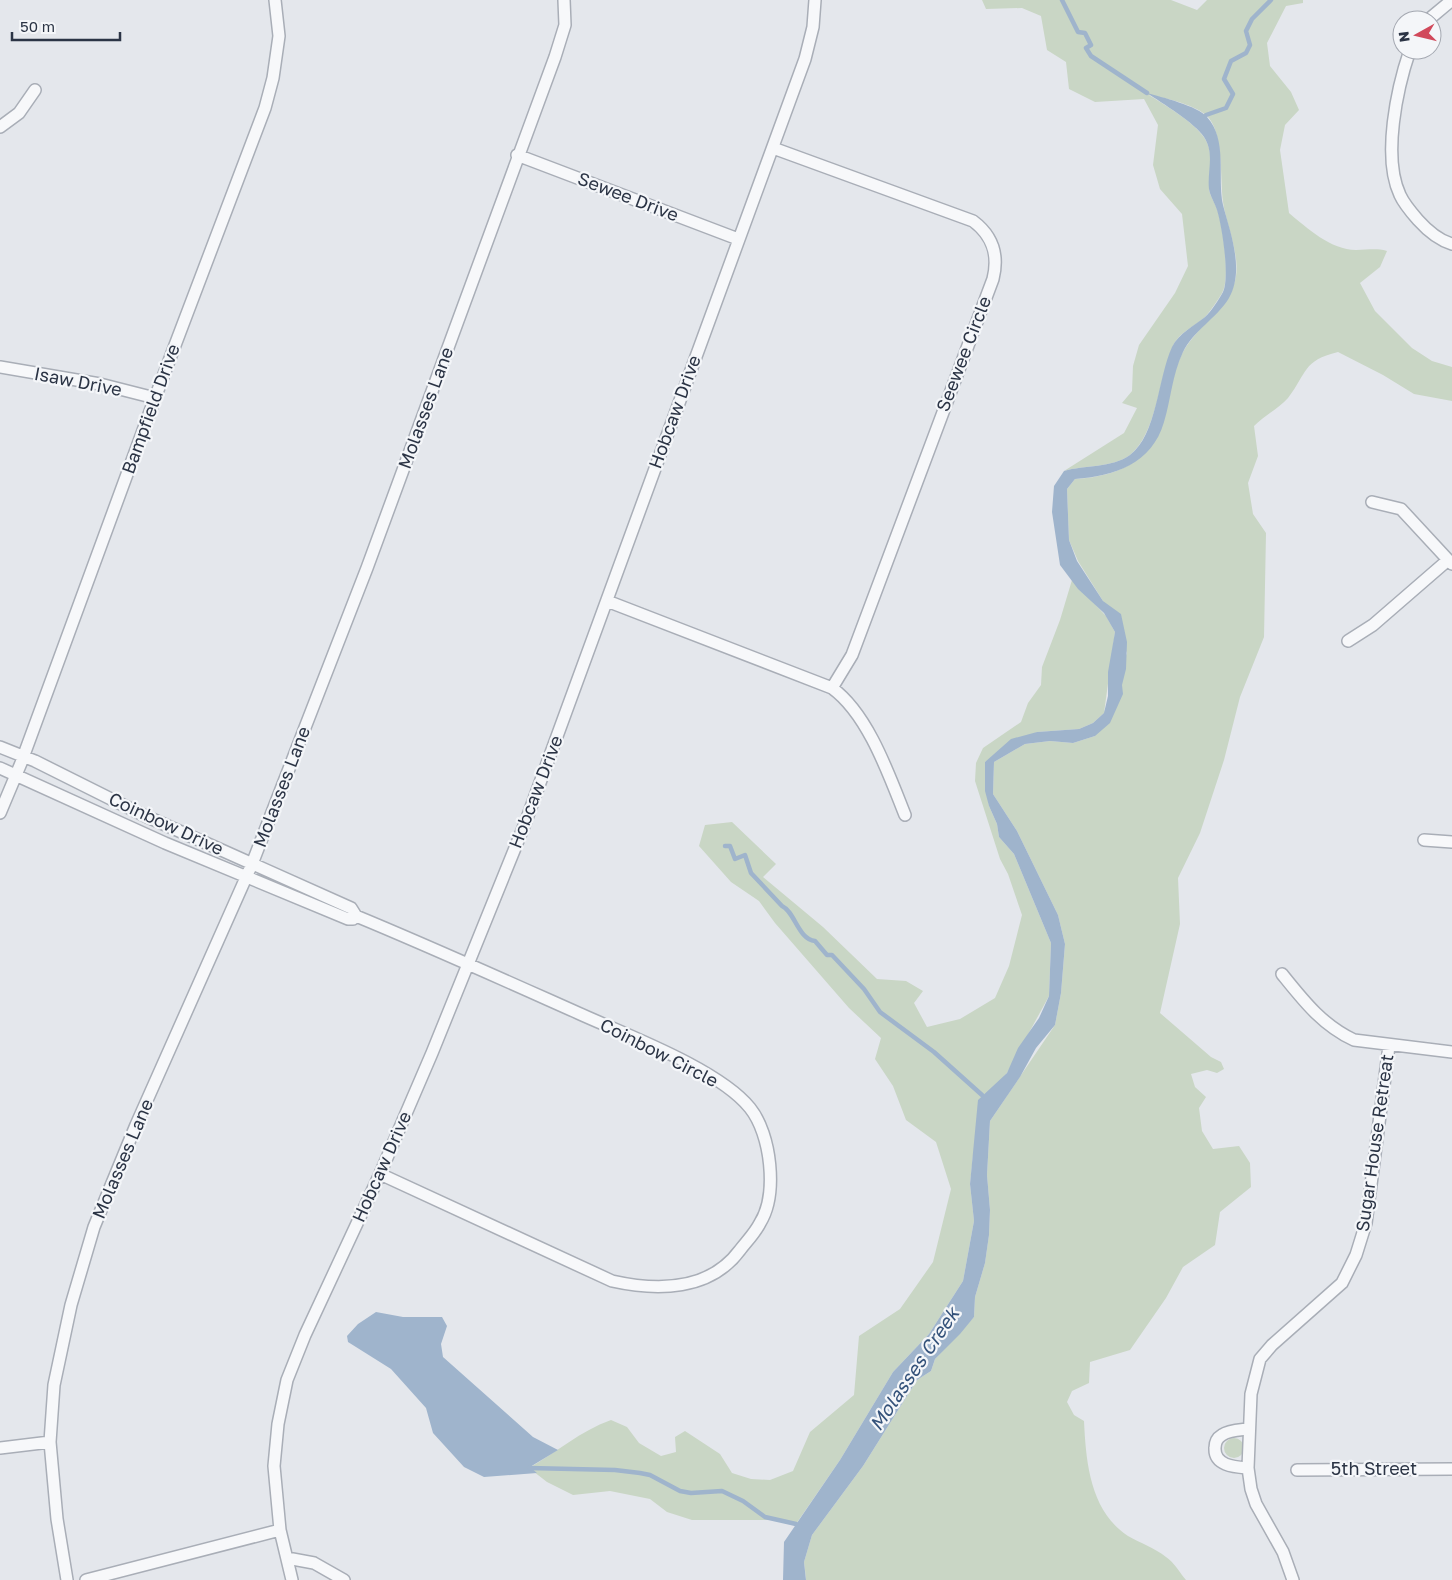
<svg xmlns="http://www.w3.org/2000/svg" width="1452" height="1580" font-family="'Golos Text',sans-serif">
<rect width="100%" height="100%" fill="#e4e7ec"/>
<!-- green -->
<path fill="#c9d6c5" d="M 982,0 L 1171,0 L 1197,10 L 1207,0 L 1303,0 L 1303,3 L 1286,6 L 1267,43 L 1270,66 L 1291,92 L 1299,110 L 1285,125 L 1280,150 L 1289,213 C 1307,228 1331,250 1356,250 C 1368,250 1376,248 1387,251 L 1380,267 L 1360,283 L 1375,311 L 1412,348 L 1432,361 L 1452,367 L 1452,401 L 1414,394 L 1383,375 L 1338,352 C 1302,361 1308,372 1288,398 C 1279,408 1264,416 1254,426 L 1258,456 L 1248,483 L 1253,514 L 1266,533 L 1264,637 L 1240,697 L 1224,760 L 1200,833 L 1178,878 L 1180,924 L 1160,1013 L 1211,1057 L 1221,1062 L 1224,1069 L 1217,1073 L 1207,1070 L 1191,1074 L 1195,1087 L 1206,1097 L 1199,1108 L 1202,1131 L 1213,1149 L 1239,1146 L 1250,1163 L 1251,1187 L 1220,1212 L 1215,1245 L 1183,1267 L 1166,1298 L 1130,1350 L 1090,1362 L 1089,1383 L 1072,1391 L 1067,1402 L 1074,1415 L 1084,1421 C 1086,1462 1090,1511 1128,1536 C 1140,1543 1155,1548 1166,1557 C 1174,1562 1180,1573 1186,1580 L 806,1580 L 806,1578 L 804,1562 L 812,1535 L 863,1466 L 917,1380 L 931,1371 L 935,1359 L 974,1317 L 975,1297 L 985,1263 L 989,1235 L 990,1210 L 987,1175 L 990,1121 L 1055,1025 L 1061,993 L 1065,944 L 1058,915 L 1017,831 L 993,794 L 994,762 L 1025,744 L 1050,741 L 1073,743 L 1095,736 L 1127,653 L 1103,601 L 1078,561 L 1069,540 L 1067,489 L 1075,479 C 1124,476 1156,458 1167,407 C 1171,391 1173,372 1181,356 C 1194,329 1222,313 1234,284 C 1243,260 1226,225 1223,202 C 1220,180 1224,130 1206,115 C 1192,104 1166,98 1149,95 C 1165,105 1192,121 1203,136 C 1215,152 1209,170 1209,188 C 1209,195 1215,202 1217,209 C 1223,226 1230,275 1223,291 C 1221,296 1209,313 1206,316 C 1196,326 1179,332 1173,346 C 1159,377 1157,433 1130,455 C 1112,468 1084,465 1064,471 L 1124,433 L 1137,408 L 1122,403 L 1132,391 L 1133,366 L 1139,345 L 1175,293 L 1188,266 L 1182,214 L 1160,189 L 1153,165 L 1158,125 L 1144,99 L 1095,102 L 1069,89 L 1066,62 L 1047,50 L 1041,16 L 1022,8 L 986,9 Z
M 1072,580 L 1106,616 L 1115,632 L 1104,713 L 1093,723 L 1079,729 L 1037,732 L 985,762 L 989,806 L 997,824 L 999,837 L 1014,854 L 1051,943 L 1049,996 L 1007,1073 L 999,1082 L 973,1155 L 970,1184 L 974,1221 L 963,1281 L 929,1334 L 893,1372 L 840,1460 L 796,1524 L 774,1520 L 692,1520 L 667,1512 L 650,1499 L 610,1491 L 573,1495 L 547,1482 L 529,1468 C 557,1452 580,1431 611,1420 L 627,1427 L 639,1443 L 661,1456 L 676,1452 L 675,1437 L 685,1431 L 720,1454 L 732,1473 L 751,1479 L 770,1480 L 793,1471 L 810,1432 L 854,1395 L 859,1336 L 900,1309 L 933,1262 L 951,1189 L 936,1142 L 906,1120 L 893,1086 L 875,1059 L 881,1038 L 849,1008 L 775,923 L 759,901 L 731,882 L 699,846 L 705,825 L 732,822 L 776,864 L 763,877 L 823,927 L 877,979 L 906,981 L 923,991 L 914,1003 L 927,1027 L 960,1019 L 995,998 L 1009,966 L 1022,915 L 1008,874 L 1000,859 L 975,781 L 976,763 L 983,748 L 1021,722 L 1028,703 L 1041,685 L 1042,667 L 1060,620 Z
M1224 1448a10 10 0 1 1 20 0a10 10 0 1 1-20 0Z"/>
<!-- water -->
<path fill="#9fb4cc" d="M 1147,93 C 1161,97 1198,106 1207,117 C 1228,140 1217,177 1223,205 C 1230,232 1245,270 1229,298 C 1217,318 1193,331 1183,352 C 1172,375 1171,399 1164,422 C 1152,464 1114,476 1075,479 L 1067,489 L 1069,540 L 1077,561 L 1103,601 L 1121,614 L 1127,642 L 1126,669 L 1122,685 L 1123,694 L 1110,723 L 1095,736 L 1073,743 L 1050,741 L 1025,744 L 994,762 L 993,794 L 1017,831 L 1058,915 L 1065,944 L 1061,993 L 1055,1025 L 1036,1048 L 1020,1077 L 990,1121 L 987,1175 L 990,1210 L 989,1235 L 985,1263 L 975,1297 L 974,1317 L 960,1334 L 935,1359 L 931,1371 L 917,1380 L 863,1466 L 812,1535 L 804,1562 L 806,1580 L 783,1580 L 784,1542 L 840,1460 L 893,1372 L 929,1334 L 963,1281 L 974,1221 L 970,1184 L 978,1100 L 1007,1073 L 1018,1048 L 1039,1018 L 1049,996 L 1051,943 L 1014,854 L 999,837 L 997,824 L 989,806 L 985,791 L 985,762 L 1011,739 L 1037,732 L 1079,729 L 1093,723 L 1104,713 L 1108,696 L 1108,672 L 1115,632 L 1104,613 L 1078,589 L 1060,565 L 1052,512 L 1054,486 L 1064,471 C 1084,465 1112,468 1130,455 C 1157,435 1158,377 1172,347 C 1179,333 1194,326 1205,317 C 1211,312 1219,299 1223,292 C 1230,277 1222,226 1217,210 C 1215,203 1210,196 1209,189 C 1207,171 1215,154 1204,137 C 1195,123 1162,103 1147,93 Z
M 376,1312 L 403,1317 L 442,1317 L 447,1326 L 441,1344 L 443,1357 L 533,1437 L 558,1450 L 530,1467 L 537,1473 L 484,1477 L 464,1467 L 433,1433 L 426,1408 L 391,1369 L 348,1342 L 347,1336 L 358,1324 Z"/>
<g fill="none" stroke-linecap="round" stroke-linejoin="round">
<!-- stream -->
<path stroke="#9fb4cc" stroke-width="4.5" d="M 1062,0 L 1078,32 L 1085,33 L 1091,45 L 1086,48 L 1091,56 L 1147,93
M 1206,115 L 1226,108 L 1233,94 L 1224,79 L 1231,61 L 1246,53 L 1250,45 L 1246,31 L 1252,19 L 1271,0
M 725,846 L 730,846 L 735,859 L 745,855 L 751,873 L 782,906 C 795,912 798,939 815,941 L 827,955 L 832,955 L 864,989 L 880,1012 L 934,1052 L 982,1095
M 529,1468 L 615,1470 L 640,1473 L 650,1475 L 680,1491 L 691,1493 L 722,1491 L 743,1501 L 765,1517 L 796,1524"/>
<!-- street casing -->
<g stroke="#a9aeb7" stroke-width="14">
<path id="street" d="M 1428,20 L 1452,0
M 1410,50 C 1397,88 1382,157 1400,195 C 1404,204 1411,212 1418,220 C 1427,230 1438,240 1452,244
M 0,127 L 19,113 L 35,90
M 773,148 L 973,221 C 993,236 999,255 993,279 L 852,655 L 832,688
M 517,155 L 738,239
M 0,367 L 100,384 L 155,398
M 1372,502 L 1401,509 L 1452,564
M 607,601 L 832,688 C 868,714 889,775 905,815
M 1348,641 L 1373,625 L 1448,560
M 0,747 L 35,761 L 141,814 L 351,908 L 356,916 C 431,947 504,980 578,1013 C 624,1034 719,1069 750,1108 C 771,1134 778,1194 760,1223 C 755,1233 747,1241 740,1250 C 710,1291 657,1291 612,1281 L 380,1174
M 0,768 L 165,843 L 348,919 L 353,919 L 356,916
M 0,813 L 21,763 L 155,398 L 265,108 L 273,78 L 279,36 L 275,0
M 1424,840 L 1452,842
M 1282,974 C 1303,1000 1322,1025 1354,1040 L 1452,1052
M 0,1448 L 50,1442
M 1248,1468 C 1235,1467 1214,1466 1215,1448 C 1215,1443 1217,1438 1222,1435 C 1229,1430 1240,1430 1248,1429
M 1297,1470 L 1452,1469
M 287,1558 L 314,1563 L 344,1580
M 67,1580 L 57,1519 L 50,1442 L 54,1385 L 71,1305 L 94,1227 L 136,1125 L 252,864 L 367,568 L 555,57 L 565,25 L 564,0
M 86,1580 L 280,1530
M 292,1580 L 280,1530 L 274,1466 L 278,1424 L 287,1380 L 305,1335 L 380,1174 L 432,1053 L 526,821 L 805,59 L 813,27 L 815,0
M 1293,1580 L 1283,1552 L 1256,1504 L 1251,1489 L 1248,1468 L 1251,1394 L 1260,1359 L 1272,1345 L 1342,1283 L 1356,1255 L 1366,1223 L 1389,1046"/>
</g>
<!-- street -->
<use href="#street" stroke="#f7f8fa" stroke-width="11"/>
</g>
<g text-anchor="middle" stroke-width="4.5" stroke-linejoin="round" paint-order="stroke">
<!-- street labels -->
<g font-size="18" fill="#2b3445" stroke="#f4f6f9">
<text transform="translate(628 197) rotate(21)" y="6">Sewee Drive</text>
<text transform="translate(964 354) rotate(-69)" y="6">Seewee Circle</text>
<text transform="translate(78 382) rotate(11)" y="6">Isaw Drive</text>
<text transform="translate(426 408) rotate(-70)" y="6">Molasses Lane</text>
<text transform="translate(151 409) rotate(-70)" y="6">Bampfield Drive</text>
<text transform="translate(675 412) rotate(-70)" y="6">Hobcaw Drive</text>
<text transform="translate(282 787) rotate(-69)" y="6">Molasses Lane</text>
<text transform="translate(536 792) rotate(-69)" y="6">Hobcaw Drive</text>
<text transform="translate(166 824) rotate(25)" y="6">Coinbow Drive</text>
<text transform="translate(659 1053) rotate(27)" y="6">Coinbow Circle</text>
<text transform="translate(1375 1143) rotate(-82)" y="6">Sugar House Retreat</text>
<text transform="translate(123 1159) rotate(-67)" y="6">Molasses Lane</text>
<text transform="translate(382 1167) rotate(-66)" y="6">Hobcaw Drive</text>
<text x="1374" y="1475">5th Street</text>
</g>
<!-- water labels -->
<g font-size="19" font-style="italic" fill="#34527a" stroke="#f4f6f9">
<text transform="translate(914 1369) rotate(-56)" y="7">Molasses Creek</text>
</g>
</g>
<!-- north arrow -->
<g transform="translate(1417 35) rotate(262)"><circle r="24" fill="#f4f6f9" stroke="#a4a8b1"/>
<path d="M0-4L9 19L0 12L-9 19Z" fill="#d1495b"/>
<text y="-8" font-size="14" font-weight="bold" text-anchor="middle" fill="#2b3445">N</text>
</g>
<!-- scale -->
<path d="M12 32v8h108v-8" fill="none" stroke="#2b3445" stroke-width="2.5"/>
<text x="20" y="32" font-size="15" fill="#2b3445" stroke="#f4f6f9" stroke-width="4" paint-order="stroke">50 m</text>
</svg>
